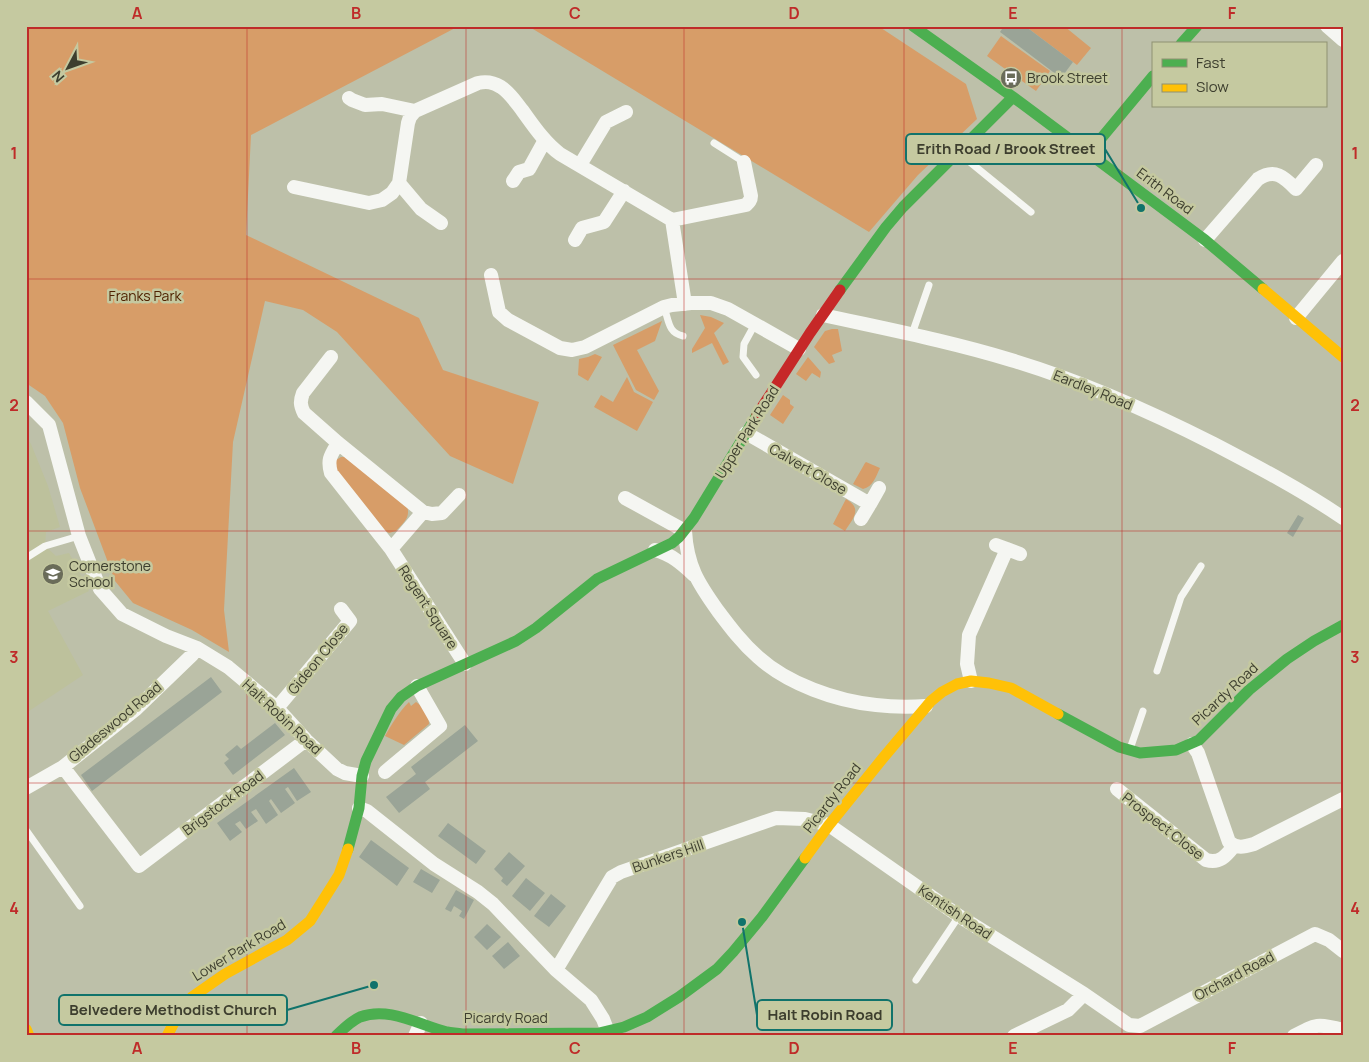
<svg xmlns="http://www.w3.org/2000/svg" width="1369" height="1062" font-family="Manrope,sans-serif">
<rect width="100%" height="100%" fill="#bdc0a9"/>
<!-- built -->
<path fill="#bdc19c" d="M 26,437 L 31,444 L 48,486 L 60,527 L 46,532 L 45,546 L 56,556 L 69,553 L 89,591 L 48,611 L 83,675 L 26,713 Z"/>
<!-- green -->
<path fill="#d79d68" d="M 26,26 L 459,26 L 251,135 L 246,235 L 419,318 L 443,370 L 539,402 L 513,484 L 450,456 L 337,332 L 303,310 L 265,301 L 233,442 L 224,610 L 229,652 L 192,630 L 133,603 L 115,581 L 80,488 L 63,423 L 45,396 L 26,383 Z
M 528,26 L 878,26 L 966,84 L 977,119 L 918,175 L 869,232 Z
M 1025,26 L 1064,26 L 1091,48 L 1077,65 Z
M 1001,36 L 1050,71 L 1036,91 L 987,56 Z
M 700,315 L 711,317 L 724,323 L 714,333 L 729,362 L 723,365 L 712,343 L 692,353 L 692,349 L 705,328 Z
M 662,321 L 655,341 L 637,350 L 659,391 L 654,400 L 636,390 L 613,345 Z
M 832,329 L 838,329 L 842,351 L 832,355 L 835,362 L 829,364 L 814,347 L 825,331 Z
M 595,354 L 602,357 L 588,381 L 578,375 L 579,359 L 588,357 Z
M 808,357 L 821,372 L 820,378 L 812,373 L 806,381 L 796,374 Z
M 627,377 L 634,392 L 653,402 L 637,431 L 594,407 L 601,395 L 613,402 Z
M 783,395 L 790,400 L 790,404 L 794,407 L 783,424 L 770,415 Z
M 341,457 L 345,457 L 350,461 L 407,506 C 411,518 403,523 396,531 L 389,533 L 384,530 L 335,468 L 336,460 Z
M 866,462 L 880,468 C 876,476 873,487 863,489 L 853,484 L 865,463 Z
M 846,499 C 863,509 853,518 845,531 L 833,524 Z
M 409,702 L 411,706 L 416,702 C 424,707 429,714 429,724 L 404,745 L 385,736 C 392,724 399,712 409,702 Z"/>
<!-- building -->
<path fill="#9aa497" d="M 1004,26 L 1025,26 L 1073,62 L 1061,78 L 1000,32 Z
M 1298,515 L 1304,518 L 1293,537 L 1287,533 Z
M 211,677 L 222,692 L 92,791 L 81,775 Z
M 275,723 L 285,735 L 233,775 L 224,763 L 229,759 L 225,755 L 237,745 L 241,749 Z
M 465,725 L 478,741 L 425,782 L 430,789 L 399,813 L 386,797 L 416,774 L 411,767 Z
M 294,768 L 311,792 L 297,801 L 288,787 L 285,789 L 295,803 L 281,813 L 271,799 L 269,801 L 278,815 L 266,824 L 256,809 L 251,812 L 258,821 L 246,829 L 240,821 L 235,824 L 242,832 L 230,841 L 217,823 Z
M 448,823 L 486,851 L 476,864 L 438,836 Z
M 371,840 L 409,868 L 397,886 L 359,857 Z
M 509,852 L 525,866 L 507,886 L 501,881 L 503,878 L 494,869 Z
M 421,869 L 440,880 L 432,893 L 413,882 Z
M 526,878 L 545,893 L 530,911 L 512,896 Z
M 456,890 L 474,900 L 464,919 L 459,916 L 462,911 L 454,906 L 451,912 L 445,909 Z
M 551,894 L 566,906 L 549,927 L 534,916 Z
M 487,924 L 501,937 L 487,950 L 474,937 Z
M 508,942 L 520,956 L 504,969 L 492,956 Z"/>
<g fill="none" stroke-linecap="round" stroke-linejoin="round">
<!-- lane -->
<path stroke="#f5f6f2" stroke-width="7" d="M 714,143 L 744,162
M 960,154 L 1031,212
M 664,307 C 669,321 668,333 683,336
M 755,324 L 744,344 L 743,357 L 756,375
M 912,334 L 929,285
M 26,558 L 45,546 L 79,536
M 1157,671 L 1181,597 L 1201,566
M 1130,749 L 1143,711
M 26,830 L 80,906
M 916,980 L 959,916"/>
<!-- street -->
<path stroke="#f5f6f2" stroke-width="14" d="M 1327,26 L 1343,40
M 349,98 L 352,100 L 365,105 L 382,104 L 415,111
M 580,165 L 606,122 L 626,112
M 513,181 L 519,172 L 529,169 L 545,140
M 399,183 L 421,209 L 441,223
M 294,187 L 369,203 L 382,200 L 392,193 L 399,183 L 408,123 L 410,117 L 415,111 L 478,83 C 487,81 493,82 501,87 C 510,93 515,101 522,110 C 533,125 544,142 560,154 L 672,220 L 685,304
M 672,220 L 746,205 C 749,202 751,200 751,196 L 744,162
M 575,240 L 582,228 L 604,222 L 624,191
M 1205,240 L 1258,179 C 1275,168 1284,177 1296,189 L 1316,165
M 491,275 L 499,312 L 508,320 L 560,348 L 572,350 L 585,347 L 664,307 L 672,305 L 691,303 L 711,303 L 728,309 L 799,349
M 823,315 C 886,329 949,341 1011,360 C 1081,381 1149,411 1214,444 C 1258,467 1302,490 1343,518
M 1296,318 L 1343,261
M 331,357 L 303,393 C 300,401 300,405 304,413 L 338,443 L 423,512 L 391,549 L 465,664
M 26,402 L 49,425 L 79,536 L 100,589 L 122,614 L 166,636 L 197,648 L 228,667 L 277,708 L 306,740 L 337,769 L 345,773 L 362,776
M 746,433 L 870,504 L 861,519
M 338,443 C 331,455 327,459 331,473 L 391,549
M 625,498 L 685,531 C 687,566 698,583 718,611 C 730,627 742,643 758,657 C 788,684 836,701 876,705 C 893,707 910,707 926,706
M 870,504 L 879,488
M 423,512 L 432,514 L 442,513 L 459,495
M 1007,549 L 1020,554
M 655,550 C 671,554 682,564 694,575
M 971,681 L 967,664 L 969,635 L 1007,549 L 996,545
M 277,708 L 350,621 L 341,609
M 1192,744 L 1198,753 L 1229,842 C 1237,849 1244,847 1254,844 L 1343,799
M 63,767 L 139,866 L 306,740
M 385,772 L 440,726 L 417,686
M 26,788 L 63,767 L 136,709 L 192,655 L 197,648
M 1117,789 L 1206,860 C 1220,864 1226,856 1234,846
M 359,808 L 367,811 L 434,864 L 478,892 L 493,904 L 556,970 L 591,1000 L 603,1019 L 608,1032
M 556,970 L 612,877 L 621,872 L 776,818 L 805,819 L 829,825 L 959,916 L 1084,994 L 1129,1025 L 1140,1026 L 1315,934 L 1329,940 L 1343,951
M 415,1036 L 421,1023
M 1014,1036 L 1068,1010 L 1084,994
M 1294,1036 C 1316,1024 1318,1023 1343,1030"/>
<!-- fast -->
<path stroke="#4caf50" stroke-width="11" d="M 913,26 L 1013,97 L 1205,240 L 1263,289
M 1181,44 L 1197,26
M 1089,153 L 1153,76
M 840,290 L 886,227 L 903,207 L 1013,97
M 1058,714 L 1119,747 L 1140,753 L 1176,750 L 1199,740 L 1249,690 L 1287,659 L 1314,641 L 1343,625
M 348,849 L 359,808 L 362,776 L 366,761 L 391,709 L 401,697 L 417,686 L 516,641 L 536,628 L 597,579 L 672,543 L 679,537 L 694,518 L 757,415
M 336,1036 C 343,1029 351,1021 360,1017 C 389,1006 419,1025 447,1032 C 452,1033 457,1033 462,1034 L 599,1033 L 624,1027 L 647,1017 L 679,997 L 717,969 L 733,952 L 762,917 L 805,858"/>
<!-- slow -->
<path stroke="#ffc107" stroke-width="11" d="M 1263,289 L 1343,357
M 805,858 L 829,825 L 883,758 L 931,701 L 942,692 L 957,684 L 971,681 L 989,683 L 1011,688 L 1058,714
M 26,1029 L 29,1036
M 167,1036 L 177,1017 L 192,997 L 225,974 L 287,940 L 310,921 L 339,875 L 348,849"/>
<!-- jam -->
<path stroke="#c62828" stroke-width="11" d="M 757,415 L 810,333 L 840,290"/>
</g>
<!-- grid -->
<path fill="none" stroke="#bf2b29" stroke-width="1" stroke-opacity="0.55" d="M 247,26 L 247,1036M 466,26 L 466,1036M 684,26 L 684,1036M 904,26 L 904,1036M 1122,26 L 1122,1036M 26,279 L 1343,279M 26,531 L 1343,531M 26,783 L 1343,783"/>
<!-- icons -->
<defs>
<g id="bus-disc" transform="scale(1.125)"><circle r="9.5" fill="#6a6c59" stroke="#c5c9a0"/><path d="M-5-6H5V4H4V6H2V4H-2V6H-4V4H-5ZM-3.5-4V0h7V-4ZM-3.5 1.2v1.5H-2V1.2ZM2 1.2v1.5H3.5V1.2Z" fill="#fff"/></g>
<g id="school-disc" transform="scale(1.125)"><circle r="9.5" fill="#6a6c59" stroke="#c5c9a0"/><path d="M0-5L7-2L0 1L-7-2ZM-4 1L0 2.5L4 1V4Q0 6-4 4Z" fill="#fff"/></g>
</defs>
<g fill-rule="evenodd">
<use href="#bus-disc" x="1011" y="78"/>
<use href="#school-disc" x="53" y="574"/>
</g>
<g text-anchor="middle" stroke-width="5" stroke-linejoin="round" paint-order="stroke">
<!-- poi labels -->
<g font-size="14" fill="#3d3e2e" stroke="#c5c9a0" text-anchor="start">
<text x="1027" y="83">Brook Street</text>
<text x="69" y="571">Cornerstone<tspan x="69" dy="16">School</tspan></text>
</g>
<!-- street labels -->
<g font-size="14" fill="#3d3e2e" stroke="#c5c9a0">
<text transform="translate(1165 191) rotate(37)" y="5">Erith Road</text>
<text transform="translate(1093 390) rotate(22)" y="5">Eardley Road</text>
<text transform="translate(747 432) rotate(-58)" y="5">Upper Park Road</text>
<text transform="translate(808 469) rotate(30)" y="5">Calvert Close</text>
<text transform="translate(428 607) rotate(57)" y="5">Regent Square</text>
<text transform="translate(318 659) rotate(-51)" y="5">Gideon Close</text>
<text transform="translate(1225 694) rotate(-43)" y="5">Picardy Road</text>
<text transform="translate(282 717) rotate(43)" y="5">Halt Robin Road</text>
<text transform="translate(115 722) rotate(-40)" y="5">Gladeswood Road</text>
<text transform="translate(832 798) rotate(-52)" y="5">Picardy Road</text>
<text transform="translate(223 803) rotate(-37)" y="5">Brigstock Road</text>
<text transform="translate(1163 826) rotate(38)" y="5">Prospect Close</text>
<text transform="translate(668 856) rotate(-19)" y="5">Bunkers Hill</text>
<text transform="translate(955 912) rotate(34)" y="5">Kentish Road</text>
<text transform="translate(239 950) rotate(-31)" y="5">Lower Park Road</text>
<text transform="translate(1234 976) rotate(-28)" y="5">Orchard Road</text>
<text x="506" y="1023">Picardy Road</text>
</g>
<!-- park labels -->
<g font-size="14" fill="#4f2201" stroke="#c5c9a0">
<text x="145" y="301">Franks Park</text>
</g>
</g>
<!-- callouts -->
<path fill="none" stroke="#11736b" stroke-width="2" d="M1141 208L1105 149M374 985L287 1010M742 922L757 1015"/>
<g fill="#11736b" stroke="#c5c9a0" stroke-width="2">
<circle cx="1141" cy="208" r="5"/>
<circle cx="374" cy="985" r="5"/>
<circle cx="742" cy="922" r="5"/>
</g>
<g fill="#c5c9a0" stroke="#11736b" stroke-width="2">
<rect x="906" y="134" width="199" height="30" rx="5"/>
<rect x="59" y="995" width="228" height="30" rx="5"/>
<rect x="757" y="1000" width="135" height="30" rx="5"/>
</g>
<g font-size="15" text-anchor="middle" font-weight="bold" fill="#3d3e2e">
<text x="1006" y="154">Erith Road / Brook Street</text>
<text x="173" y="1015">Belvedere Methodist Church</text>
<text x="825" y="1020">Halt Robin Road</text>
</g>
<!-- border -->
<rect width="1369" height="1062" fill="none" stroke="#c5c9a0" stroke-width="55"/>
<!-- legend -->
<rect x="1152" y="42" width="175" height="65" fill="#c5c9a0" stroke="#8f9172"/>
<rect x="1162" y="59" width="25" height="8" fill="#4caf50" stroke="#8f9172"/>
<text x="1196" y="68" font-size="15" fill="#3d3e2e">Fast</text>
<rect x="1162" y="84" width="25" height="8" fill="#ffc107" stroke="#8f9172"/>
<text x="1196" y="92" font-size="15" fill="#3d3e2e">Slow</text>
<!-- north arrow -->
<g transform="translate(68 68) rotate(229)" stroke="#c5c9a0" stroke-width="4" paint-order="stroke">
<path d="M0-4L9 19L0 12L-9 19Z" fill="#3d3e2e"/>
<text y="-8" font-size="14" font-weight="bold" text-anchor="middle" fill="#3d3e2e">N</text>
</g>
<rect x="28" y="28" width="1314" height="1006" fill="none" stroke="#bf2b29" stroke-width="2"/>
<g font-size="16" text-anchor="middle" font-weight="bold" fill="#bf2b29">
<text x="137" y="19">A</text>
<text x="356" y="19">B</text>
<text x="575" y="19">C</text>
<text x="794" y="19">D</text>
<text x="1013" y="19">E</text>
<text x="1232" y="19">F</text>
<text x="14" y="159">1</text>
<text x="1355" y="159">1</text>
<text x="14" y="411">2</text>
<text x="1355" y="411">2</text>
<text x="14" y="663">3</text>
<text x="1355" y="663">3</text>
<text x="14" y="914">4</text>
<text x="1355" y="914">4</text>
<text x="137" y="1054">A</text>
<text x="356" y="1054">B</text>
<text x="575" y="1054">C</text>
<text x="794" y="1054">D</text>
<text x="1013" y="1054">E</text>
<text x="1232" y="1054">F</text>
</g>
</svg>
